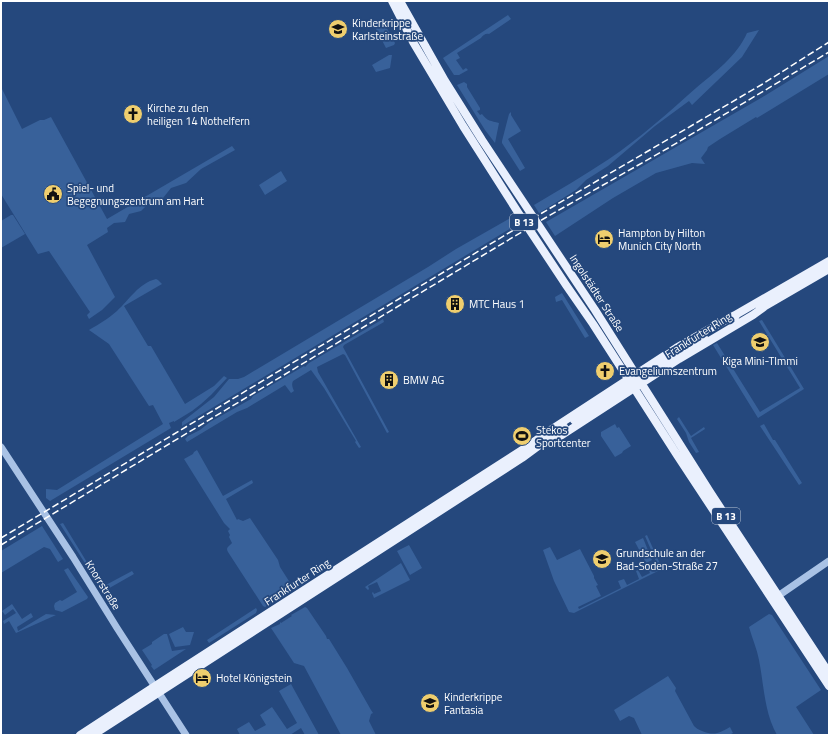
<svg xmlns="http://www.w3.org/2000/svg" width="830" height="736" font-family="'Titillium Web',sans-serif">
<rect width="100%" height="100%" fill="#25487d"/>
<!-- green -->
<path fill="#38619a" d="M 508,15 L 511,19 L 489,34 C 486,33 483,35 481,38 L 457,53 L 460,58 L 456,60 L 463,70 L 466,68 L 468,70 L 459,75 L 454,75 L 443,58 Z
M 383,23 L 384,23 L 395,43 L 394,45 L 386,48 L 375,27 Z
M 759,30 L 742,57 L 692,105 L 689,101 L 655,126 L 608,166 L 586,180 L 576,190 L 539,213 L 534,205 C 559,190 585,175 609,159 C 640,138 668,113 696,88 C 715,72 737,56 747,33 Z
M 389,55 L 392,55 L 390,68 L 376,72 L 372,65 Z
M 829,56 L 829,74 L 757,118 L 756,117 L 720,139 L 708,147 L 707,150 L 701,158 L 705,164 L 692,163 L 656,173 L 613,198 L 555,236 L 546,222 L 766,95 Z
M 464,82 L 467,84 L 467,87 L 480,108 L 480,110 L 477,111 L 480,115 L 482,114 C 487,121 491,121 499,123 L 495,143 L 485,130 L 457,85 Z
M 1,87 L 22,129 L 40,120 L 44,120 L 51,117 L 107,219 L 232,146 L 235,150 L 201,169 L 186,183 L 171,188 L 163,198 L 150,202 L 141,211 L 129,214 L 125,222 L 114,223 L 107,228 L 108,232 L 87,245 L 115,297 L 102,310 L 89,319 L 87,315 L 90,312 L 49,251 L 38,254 L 1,194 Z
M 511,112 L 511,115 L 521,131 L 508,139 L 525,168 L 520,171 L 502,143 L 502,141 L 509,114 Z
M 281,171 L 287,181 L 265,195 L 259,185 Z
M 11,215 L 13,215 L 25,234 L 1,248 L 1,221 Z
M 512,217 L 515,223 L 513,227 L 182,426 L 182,422 L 214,397 L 229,379 L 238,379 L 244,377 L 428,267 L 456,249 Z
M 156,279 L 158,280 L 162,284 L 124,306 L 148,346 L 151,346 L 185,404 L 214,386 L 224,376 L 227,378 L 211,395 L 201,404 L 192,411 L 174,422 L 174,421 L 169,423 L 171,428 L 50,501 L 46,498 L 46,489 L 57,490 L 163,424 L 153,405 L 149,406 L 109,344 L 89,330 C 99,324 108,319 117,311 C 129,300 139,283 156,279 Z
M 562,293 L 589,336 L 585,338 L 562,300 L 556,302 L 555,297 Z
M 383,319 L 384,322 L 344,345 L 343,347 L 389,432 L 387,433 L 345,355 L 343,354 L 317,367 L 318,372 L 361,447 L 359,448 L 355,442 L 356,441 L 324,388 L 311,370 L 293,381 C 291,385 293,388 294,391 L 291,393 L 285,385 L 247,408 L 237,412 L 187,442 L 185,439 L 188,436 L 200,430 L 210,422 L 251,399 L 253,396 L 304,366 L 305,367 L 309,363 Z
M 762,320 L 804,389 L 758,418 L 713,345 L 717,343 L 760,412 L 800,388 L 759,321 Z
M 679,417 L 691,436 L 704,427 L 705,429 L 691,438 L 699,452 L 696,453 L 689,442 L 686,433 L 677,419 Z
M 615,424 L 617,428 L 619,427 L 631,446 L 623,451 L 622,453 L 615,457 L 601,436 L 601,432 Z
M 764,424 L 773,440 L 775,440 L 802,483 L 799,485 L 760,426 Z
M 197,450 L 223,496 L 252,480 L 253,483 L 226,499 L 237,520 L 238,519 L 243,521 L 250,518 L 278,560 L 280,567 L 294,589 L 265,607 L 263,606 L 228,552 C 225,547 230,546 232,543 L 229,537 L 230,535 L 228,531 L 230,529 L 224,523 L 184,459 L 193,454 L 194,452 Z
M 63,523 L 102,587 L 132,571 L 134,574 L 106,590 L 102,590 L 60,524 Z
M 42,526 L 63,559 L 58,562 L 50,549 L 44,547 L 1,573 L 1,551 Z
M 647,535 L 661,566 L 658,571 L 574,613 L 569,612 L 554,581 L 543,550 L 550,547 L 557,560 L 580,549 L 594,576 L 594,578 L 598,585 L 596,586 L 601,596 L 578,607 L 579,609 L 621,588 L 618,581 L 624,579 L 627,585 L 639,579 L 636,571 L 638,570 L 642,577 L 650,573 L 647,566 L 640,569 L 640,568 L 650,563 L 654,570 L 657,568 L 658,566 L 645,536 Z
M 643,538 L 652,560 L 646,563 L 635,542 Z
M 409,545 L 422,568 L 410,575 L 397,551 Z
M 401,563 L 410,580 L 374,598 L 372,593 L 373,592 L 374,594 L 381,591 L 377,582 L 368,586 L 369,589 L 368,590 L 365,587 Z
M 68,568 L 88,597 L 87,599 L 62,612 L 55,610 L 54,606 L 55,603 L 60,600 L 62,601 L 77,592 L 64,570 Z
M 12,604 L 22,619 L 31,613 L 33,617 L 17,627 L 18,631 L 46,614 L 56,615 L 16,633 L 9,621 L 4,624 L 3,621 L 16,613 L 13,609 L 5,615 L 2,611 Z
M 305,607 L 307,608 L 326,636 L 327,639 L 329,639 L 347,668 L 371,710 L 373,713 L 371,714 L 369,721 L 376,735 L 341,735 L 304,666 L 294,663 L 273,631 L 271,628 L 280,624 L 280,622 L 281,623 L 292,616 L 291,615 Z
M 256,608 L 257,610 L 256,613 L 209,643 L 207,640 Z
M 769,614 L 772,615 L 821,690 L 796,707 L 814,735 L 777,735 C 764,712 764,685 759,660 C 757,649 752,638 749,627 Z
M 183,627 L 186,632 L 194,632 L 190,645 L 175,647 L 169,634 Z
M 164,634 L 167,634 L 172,651 L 186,649 L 154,670 L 151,666 L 152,665 L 142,650 L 152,644 L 152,642 Z
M 668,676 L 676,688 L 675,691 L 694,726 C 696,728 699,730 702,731 C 715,736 719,733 730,727 L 733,733 L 729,735 L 642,735 L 634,718 L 629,716 L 620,721 L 614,710 Z
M 291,684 L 319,735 L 305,735 L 301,728 L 290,735 L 240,735 L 237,729 L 249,722 L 255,731 L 266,725 L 260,715 L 272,707 L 287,729 L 297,723 L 279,691 Z"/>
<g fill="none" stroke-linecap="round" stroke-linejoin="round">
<!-- tertiary -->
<path stroke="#a9c2e5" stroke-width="7" d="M 1,447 L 73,557 L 117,628 L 186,735
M 778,596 L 829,561"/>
<!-- primary -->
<path stroke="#eaf0fd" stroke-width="8" d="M 392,1 L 413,42 L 463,126 L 519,214 L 566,285 L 593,324 L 677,455 L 829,686
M 400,1 L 445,81 L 482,140 L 595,310 L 710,492 L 829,673
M 760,309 L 829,269
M 735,317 L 737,314 L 829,261
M 559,437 L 679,359 L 753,315 L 764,307
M 80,735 L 155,686 L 525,448 L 552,429 L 676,348 L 711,328 L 733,316 L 737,314
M 93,735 L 522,458 L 564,427"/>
<!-- rail -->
<path stroke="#fff" stroke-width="1.5" stroke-dasharray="7 3" stroke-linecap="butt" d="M 1,538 L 542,213 L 761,85 L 829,42
M 1,545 L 545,218 L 670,147 L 829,52"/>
<!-- primary-bridge -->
<path stroke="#eaf0fd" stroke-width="8" d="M 574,420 L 704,338"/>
</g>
<!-- icons -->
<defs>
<g id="school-disc" transform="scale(1)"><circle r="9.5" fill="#efce6e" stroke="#25487d"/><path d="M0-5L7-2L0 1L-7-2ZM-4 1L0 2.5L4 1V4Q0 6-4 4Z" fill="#111"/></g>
<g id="church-disc" transform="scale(1)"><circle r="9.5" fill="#efce6e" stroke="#25487d"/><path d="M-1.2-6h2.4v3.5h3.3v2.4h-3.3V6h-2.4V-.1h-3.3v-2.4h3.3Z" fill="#111"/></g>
<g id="civic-disc" transform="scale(1)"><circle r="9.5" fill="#efce6e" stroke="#25487d"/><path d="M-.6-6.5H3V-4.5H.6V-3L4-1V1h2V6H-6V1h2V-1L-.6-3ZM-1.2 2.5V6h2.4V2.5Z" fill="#111"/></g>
<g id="hotel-disc" transform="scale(1)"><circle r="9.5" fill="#efce6e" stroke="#25487d"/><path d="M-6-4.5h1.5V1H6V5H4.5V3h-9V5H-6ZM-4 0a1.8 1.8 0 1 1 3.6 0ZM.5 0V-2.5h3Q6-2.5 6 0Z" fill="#111"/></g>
<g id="building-disc" transform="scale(1)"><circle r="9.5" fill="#efce6e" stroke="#25487d"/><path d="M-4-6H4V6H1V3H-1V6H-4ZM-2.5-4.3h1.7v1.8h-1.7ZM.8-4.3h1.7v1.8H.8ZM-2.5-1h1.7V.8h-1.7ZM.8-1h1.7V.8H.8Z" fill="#111"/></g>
<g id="stadium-disc" transform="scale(1)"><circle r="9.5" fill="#efce6e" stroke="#25487d"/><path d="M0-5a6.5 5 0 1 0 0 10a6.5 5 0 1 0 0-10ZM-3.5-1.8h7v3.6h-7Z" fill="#111"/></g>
</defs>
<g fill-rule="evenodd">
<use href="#school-disc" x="338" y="29"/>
<use href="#church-disc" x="133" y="114"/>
<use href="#civic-disc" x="53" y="194"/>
<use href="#hotel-disc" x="604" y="239"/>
<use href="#building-disc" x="455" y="304"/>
<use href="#school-disc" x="760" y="342"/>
<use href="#church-disc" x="605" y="371"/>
<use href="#building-disc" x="389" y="380"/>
<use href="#stadium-disc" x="522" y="436"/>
<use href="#school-disc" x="602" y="559"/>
<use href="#hotel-disc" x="202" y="678"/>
<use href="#school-disc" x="430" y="703"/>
</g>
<g text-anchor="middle" stroke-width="3.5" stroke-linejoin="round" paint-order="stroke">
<!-- shield labels -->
<g fill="#25487d" stroke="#bec8d8" stroke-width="1">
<rect x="510" y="214" width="28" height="16" rx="3"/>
<rect x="712" y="508" width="28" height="16" rx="3"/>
</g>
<g font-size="10" font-weight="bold" fill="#fff">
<text x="524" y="226">B 13</text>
<text x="726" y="520">B 13</text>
</g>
<!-- poi labels -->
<g font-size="11" fill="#fff" stroke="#25487d" text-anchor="start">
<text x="352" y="27">Kinderkrippe<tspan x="352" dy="13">Karlsteinstraße</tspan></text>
<text x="147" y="112">Kirche zu den<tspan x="147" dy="13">heiligen 14 Nothelfern</tspan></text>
<text x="67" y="192">Spiel- und<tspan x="67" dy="13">Begegnungszentrum am Hart</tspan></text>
<text x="618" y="237">Hampton by Hilton<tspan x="618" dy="13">Munich City North</tspan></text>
<text x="469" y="308">MTC Haus 1</text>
<text x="760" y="365" text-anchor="middle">Kiga Mini-TImmi</text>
<text x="619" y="375">Evangeliumszentrum</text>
<text x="403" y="384">BMW AG</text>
<text x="536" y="434">Stekos<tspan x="536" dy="13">Sportcenter</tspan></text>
<text x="616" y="557">Grundschule an der<tspan x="616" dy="13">Bad-Soden-Straße 27</tspan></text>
<text x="216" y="682">Hotel Königstein</text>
<text x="444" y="701">Kinderkrippe<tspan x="444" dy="13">Fantasia</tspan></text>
</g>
<!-- street labels -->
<g font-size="11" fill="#fff" stroke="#25487d">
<text transform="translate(597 293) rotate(57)" y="4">Ingolstädter Straße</text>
<text transform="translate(698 335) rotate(-32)" y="4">Frankfurter Ring</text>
<text transform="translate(297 582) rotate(-33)" y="4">Frankfurter Ring</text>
<text transform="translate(103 585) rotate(58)" y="4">Knorrstraße</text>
</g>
</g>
<!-- border -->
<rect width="830" height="736" fill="none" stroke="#ffffff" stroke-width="4"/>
</svg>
